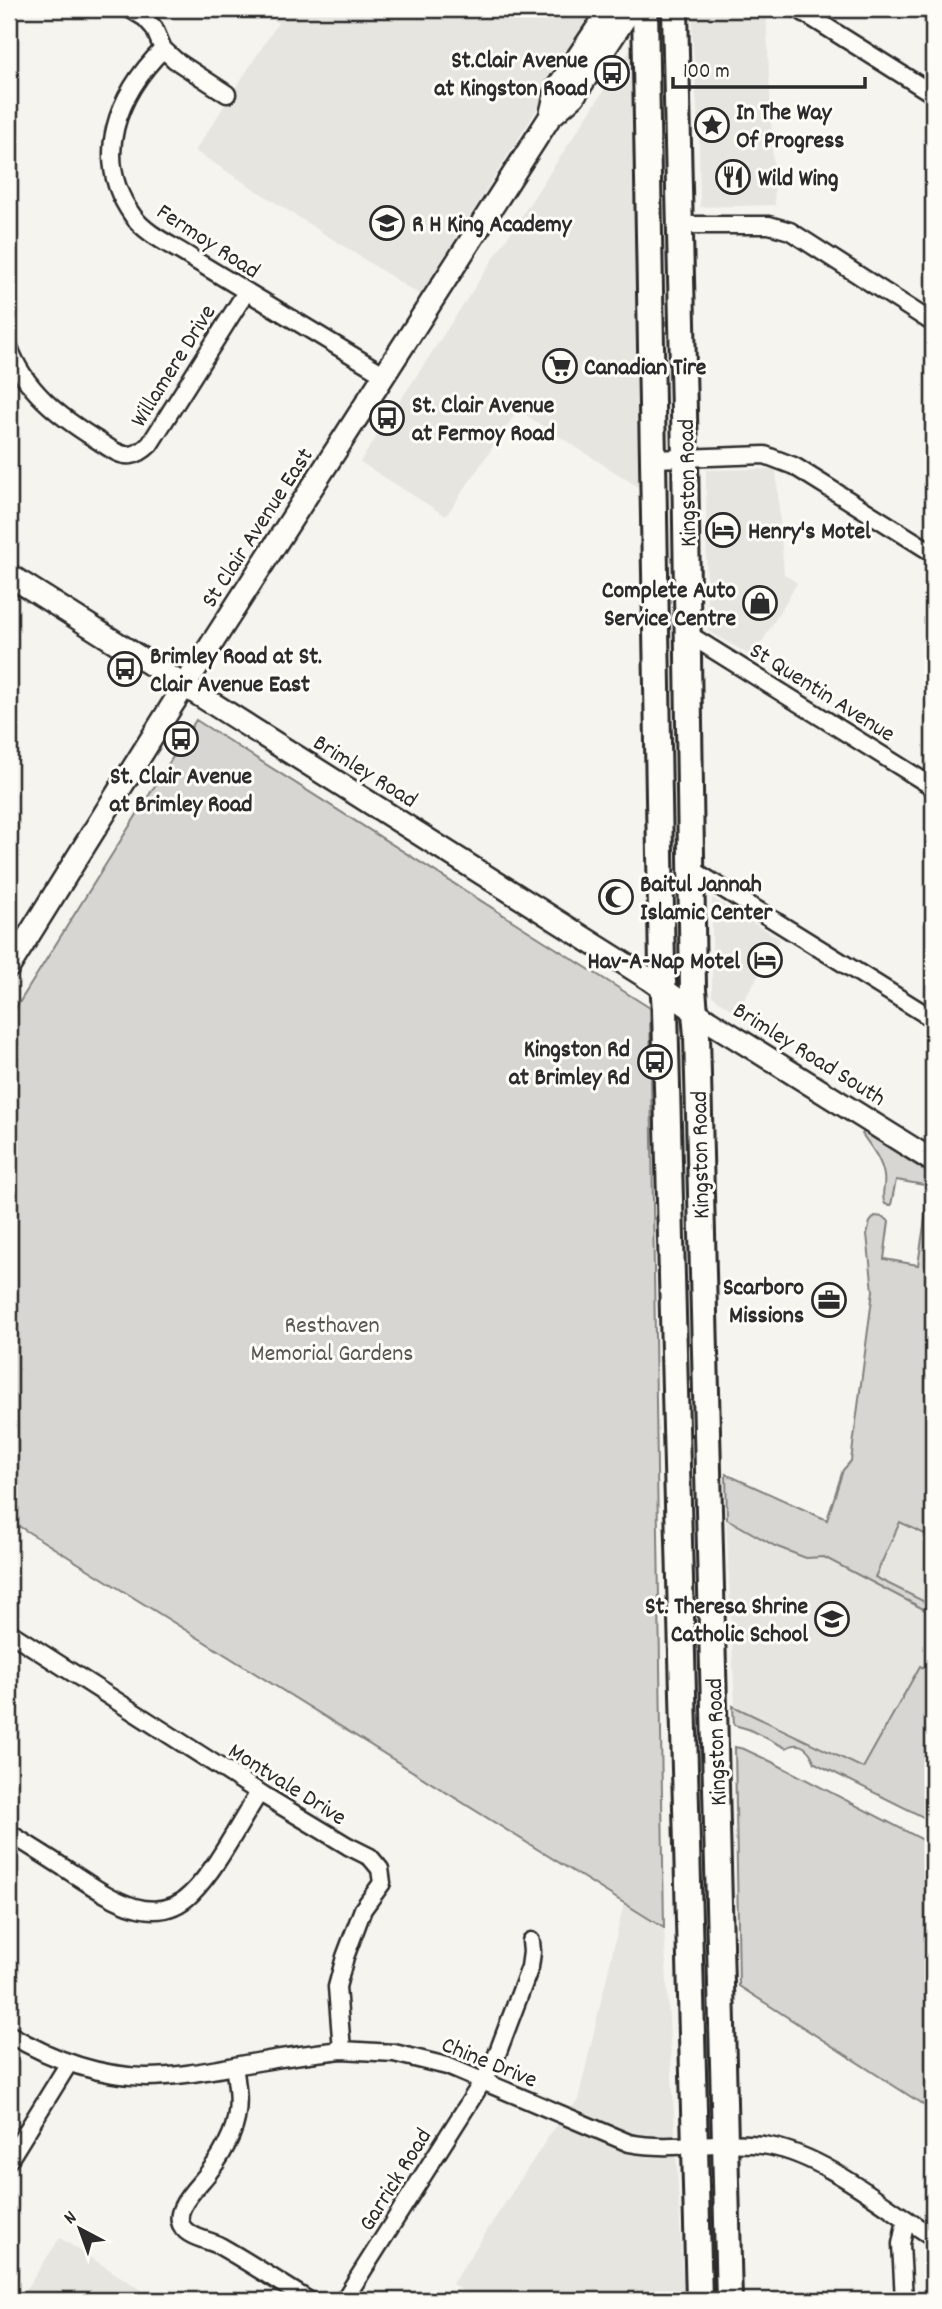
<svg xmlns="http://www.w3.org/2000/svg" width="942" height="2309" font-family="Dekko,sans-serif">
<rect width="100%" height="100%" fill="#f5f4ef"/>
<filter id="ink" filterUnits="userSpaceOnUse"><feTurbulence type="fractalNoise" baseFrequency=".0143" numOctaves="2"/><feDisplacementMap in="SourceGraphic" scale="14" xChannelSelector="R" yChannelSelector="G"/><feConvolveMatrix kernelMatrix="1 2 1 2 8 2 1 2 1" color-interpolation-filters="sRGB"/></filter>
<g filter="url(#ink)">
<!-- built -->
<path fill="#e6e5e0" d="M 258,9 L 600,9 L 420,295 L 195,151 L 278,23 Z
M 694,9 L 766,9 L 775,205 L 700,207 L 699,137 L 692,33 Z
M 637,40 L 643,490 L 518,410 L 446,516 L 360,462 Z
M 776,469 L 784,574 L 797,583 L 753,657 L 707,630 L 706,470 Z
M 712,898 L 780,939 L 736,1013 L 712,996 Z
M 933,1291 L 933,1770 L 920,1795 L 735,1707 L 724,1473 L 849,1530 Z
M 624,1903 L 664,1928 L 684,2300 L 477,2300 L 452,2284 L 551,2133 L 578,2100 Z
M 60,2238 L 157,2300 L 19,2300 Z"/>
<!-- green -->
<path fill="#d7d6d2" stroke="#81807e" stroke-width="2" d="M 196,720 L 650,1008 L 664,1928 L 9,1520 L 9,1019 Z
M 864,1132 L 933,1176 L 933,1538 L 900,1522 L 875,1577 L 933,1606 L 933,1614 L 824,1557 L 806,1558 L 775,1546 L 727,1519 L 726,1474 L 827,1520 L 843,1470 L 851,1461 L 873,1291 L 867,1234 L 870,1222 L 875,1216 L 883,1217 L 889,1221 L 884,1259 L 918,1265 L 930,1186 L 896,1180 L 891,1205 L 885,1204 C 880,1195 886,1186 884,1176 C 882,1160 871,1147 862,1134 Z
M 920,1666 L 933,1672 L 933,1822 L 815,1763 C 810,1750 801,1739 786,1748 L 748,1729 L 734,1725 L 733,1706 L 863,1768 Z
M 735,1747 L 744,1749 L 772,1762 L 933,1845 L 933,2111 L 739,1986 Z"/>
<g fill="none" stroke-linecap="round" stroke-linejoin="round">
<!-- street casing -->
<g stroke="#2b2b2b" stroke-width="21">
<path id="street" d="M 130,9 L 145,18 L 154,28 L 163,49 L 175,60 L 227,94
M 798,9 L 933,94
M 163,49 C 118,94 91,158 133,216 C 146,235 174,246 193,259 C 257,298 321,336 385,375
M 680,225 L 769,225 L 790,231 L 933,323
M 9,347 C 24,390 60,417 97,440 C 107,446 119,457 131,455 C 138,454 145,449 150,444 L 246,292
M 654,459 L 765,455 L 794,466 L 933,553
M 688,634 L 933,787
M 693,870 L 933,1019
M 9,1632 L 265,1796 L 348,1846 L 370,1857 L 380,1869 L 382,1883 L 363,1909 L 345,1957 L 337,1987 L 342,2050
M 9,1833 C 30,1846 51,1859 72,1873 C 106,1895 154,1931 191,1894 C 218,1867 238,1825 259,1793
M 9,2034 C 51,2059 96,2076 146,2077 C 183,2077 221,2068 257,2062 C 285,2057 314,2053 342,2050 L 394,2053 L 447,2066 L 629,2143 C 675,2152 723,2138 769,2146 C 825,2156 885,2207 933,2237
M 234,2066 C 238,2090 241,2112 231,2135 C 226,2147 217,2162 209,2172 C 199,2186 166,2213 186,2231 C 195,2239 210,2240 220,2246 C 250,2263 279,2282 308,2300
M 9,2160 L 69,2063
M 344,2300 L 493,2065 L 530,1967 L 532,1952 L 531,1941
M 904,2300 L 901,2244 L 906,2220"/>
</g>
<!-- secondary casing -->
<g stroke="#2b2b2b" stroke-width="26">
<path id="secondary" d="M 550,117 L 557,88 L 610,9
M 9,575 L 649,979 L 709,1021 L 933,1161
M 9,967 L 171,707 L 550,117 L 574,96 L 627,15 L 638,9"/>
</g>
<!-- primary casing -->
<g stroke="#2b2b2b" stroke-width="30">
<path id="primary" d="M 645,9 L 662,967 L 665,1011 L 699,2300
M 675,9 L 685,457 L 693,989 L 697,1036 L 729,2300"/>
</g>
<!-- street -->
<use href="#street" stroke="#fdfcf7" stroke-width="16"/>
<!-- secondary -->
<use href="#secondary" stroke="#fdfcf7" stroke-width="21"/>
<!-- primary -->
<use href="#primary" stroke="#fdfcf7" stroke-width="24"/>
</g>
</g>
<!-- icons -->
<defs>
<g id="bus-ring" transform="scale(1.75)"><circle r="9.5" fill="#fdfcf7" stroke="#2b2b2b" stroke-width="1.5"/><path d="M-5-6H5V4H4V6H2V4H-2V6H-4V4H-5ZM-3.5-4V0h7V-4ZM-3.5 1.2v1.5H-2V1.2ZM2 1.2v1.5H3.5V1.2Z" fill="#2b2b2b"/></g>
<g id="sight-ring" transform="scale(1.75)"><circle r="9.5" fill="#fdfcf7" stroke="#2b2b2b" stroke-width="1.5"/><path d="M0-6L1.8-2.2L6-1.7L2.9 1.2L3.7 5.4L0 3.3L-3.7 5.4L-2.9 1.2L-6-1.7L-1.8-2.2Z" fill="#2b2b2b"/></g>
<g id="restaurant-ring" transform="scale(1.75)"><circle r="9.5" fill="#fdfcf7" stroke="#2b2b2b" stroke-width="1.5"/><path d="M-5-6h1v4h1v-4h1v4h1v-4h1v5L-1.5 .5V6h-2V.5L-5-1ZM5-6V6H3V1.5H1.5Q1.5-4 5-6Z" fill="#2b2b2b"/></g>
<g id="school-ring" transform="scale(1.75)"><circle r="9.5" fill="#fdfcf7" stroke="#2b2b2b" stroke-width="1.5"/><path d="M0-5L7-2L0 1L-7-2ZM-4 1L0 2.5L4 1V4Q0 6-4 4Z" fill="#2b2b2b"/></g>
<g id="supermarket-ring" transform="scale(1.75)"><circle r="9.5" fill="#fdfcf7" stroke="#2b2b2b" stroke-width="1.5"/><path d="M-6-5.5h2.5l.6 2H6L4.5 2H-2.5L-4.4-4H-6ZM-1.5 3.2a1.3 1.3 0 1 0 .1 0ZM3 3.2a1.3 1.3 0 1 0 .1 0Z" fill="#2b2b2b"/></g>
<g id="hotel-ring" transform="scale(1.75)"><circle r="9.5" fill="#fdfcf7" stroke="#2b2b2b" stroke-width="1.5"/><path d="M-6-4.5h1.5V1H6V5H4.5V3h-9V5H-6ZM-4 0a1.8 1.8 0 1 1 3.6 0ZM.5 0V-2.5h3Q6-2.5 6 0Z" fill="#2b2b2b"/></g>
<g id="shop-ring" transform="scale(1.75)"><circle r="9.5" fill="#fdfcf7" stroke="#2b2b2b" stroke-width="1.5"/><path d="M-5-2.5h2.3a2.7 3.5 0 0 1 5.4 0H5L5.5 6h-11ZM-1.5-2.5h3a1.5 2.3 0 0 0-3 0Z" fill="#2b2b2b"/></g>
<g id="mosque-ring" transform="scale(1.75)"><circle r="9.5" fill="#fdfcf7" stroke="#2b2b2b" stroke-width="1.5"/><path d="M3.5-4.9A6 6 0 1 0 3.5 4.9A5 5 0 1 1 3.5-4.9Z" fill="#2b2b2b"/></g>
<g id="office-ring" transform="scale(1.75)"><circle r="9.5" fill="#fdfcf7" stroke="#2b2b2b" stroke-width="1.5"/><path d="M-6-3h4V-5.5h4V-3h4V5H-6ZM-1-4.5V-3h2v-1.5ZM-6 0V1H6V0Z" fill="#2b2b2b"/></g>
</defs>
<g fill-rule="evenodd">
<use href="#bus-ring" x="612" y="73"/>
<use href="#sight-ring" x="712" y="125"/>
<use href="#restaurant-ring" x="733" y="177"/>
<use href="#school-ring" x="387" y="223"/>
<use href="#supermarket-ring" x="560" y="366"/>
<use href="#bus-ring" x="387" y="418"/>
<use href="#hotel-ring" x="723" y="530"/>
<use href="#shop-ring" x="760" y="603"/>
<use href="#bus-ring" x="125" y="669"/>
<use href="#bus-ring" x="181" y="739"/>
<use href="#mosque-ring" x="616" y="897"/>
<use href="#hotel-ring" x="765" y="960"/>
<use href="#bus-ring" x="655" y="1062"/>
<use href="#office-ring" x="829" y="1300"/>
<use href="#school-ring" x="832" y="1619"/>
</g>
<g text-anchor="middle" stroke-width="6" stroke-linejoin="round" paint-order="stroke">
<!-- poi labels -->
<g font-size="24" font-weight="bold" fill="#2b2b2b" stroke="#fdfcf7" text-anchor="start">
<text x="588" y="67" text-anchor="end">St.Clair Avenue<tspan x="588" dy="28">at Kingston Road</tspan></text>
<text x="736" y="119">In The Way<tspan x="736" dy="28">Of Progress</tspan></text>
<text x="758" y="185">Wild Wing</text>
<text x="412" y="231">R H King Academy</text>
<text x="584" y="374">Canadian Tire</text>
<text x="412" y="412">St. Clair Avenue<tspan x="412" dy="28">at Fermoy Road</tspan></text>
<text x="748" y="538">Henry's Motel</text>
<text x="736" y="597" text-anchor="end">Complete Auto<tspan x="736" dy="28">Service Centre</tspan></text>
<text x="150" y="663">Brimley Road at St.<tspan x="150" dy="28">Clair Avenue East</tspan></text>
<text x="181" y="783" text-anchor="middle">St. Clair Avenue<tspan x="181" dy="28">at Brimley Road</tspan></text>
<text x="640" y="891">Baitul Jannah<tspan x="640" dy="28">Islamic Center</tspan></text>
<text x="740" y="968" text-anchor="end">Hav-A-Nap Motel</text>
<text x="630" y="1056" text-anchor="end">Kingston Rd<tspan x="630" dy="28">at Brimley Rd</tspan></text>
<text x="804" y="1294" text-anchor="end">Scarboro<tspan x="804" dy="28">Missions</tspan></text>
<text x="808" y="1613" text-anchor="end">St. Theresa Shrine<tspan x="808" dy="28">Catholic School</tspan></text>
</g>
<!-- street labels -->
<g font-size="24" fill="#2b2b2b" stroke="#fdfcf7">
<text transform="translate(209 240) rotate(33)" y="8">Fermoy Road</text>
<text transform="translate(172 365) rotate(-58)" y="8">Willamere Drive</text>
<text transform="translate(686 483) rotate(-91)" y="8">Kingston Road</text>
<text transform="translate(256 527) rotate(-57)" y="8">St Clair Avenue East</text>
<text transform="translate(823 691) rotate(32)" y="8">St Quentin Avenue</text>
<text transform="translate(366 770) rotate(32)" y="8">Brimley Road</text>
<text transform="translate(810 1053) rotate(32)" y="8">Brimley Road South</text>
<text transform="translate(699 1155) rotate(-91)" y="8">Kingston Road</text>
<text transform="translate(715 1742) rotate(-92)" y="8">Kingston Road</text>
<text transform="translate(288 1783) rotate(32)" y="8">Montvale Drive</text>
<text transform="translate(490 2061) rotate(22)" y="8">Chine Drive</text>
<text transform="translate(394 2179) rotate(-58)" y="8">Garrick Road</text>
</g>
<!-- park labels -->
<g font-size="24" fill="#565655" stroke="#fdfcf7">
<text x="332" y="1332">Resthaven<tspan x="332" dy="28">Memorial Gardens</tspan></text>
</g>
</g>
<!-- margin -->
<rect width="942" height="2309" fill="none" stroke="#fdfcf7" stroke-width="35"/>
<rect x="18" y="18" width="907" height="2274" fill="none" stroke="#2b2b2b" stroke-width="2.5" filter="url(#ink)"/>
<!-- north arrow -->
<g transform="translate(80 2229) rotate(319)" stroke="#fdfcf7" stroke-width="5" paint-order="stroke">
<path d="M0-5L12 26L0 18L-12 26Z" fill="#2b2b2b"/>
<text y="-10" font-size="19" font-weight="bold" text-anchor="middle" fill="#2b2b2b">N</text>
</g>
<!-- scale -->
<path d="M673 77v10h192v-10" fill="none" stroke="#2b2b2b" stroke-width="3.5"/>
<text x="683" y="77" font-size="21" fill="#2b2b2b" stroke="#fdfcf7" stroke-width="5" paint-order="stroke">100 m</text>
</svg>
